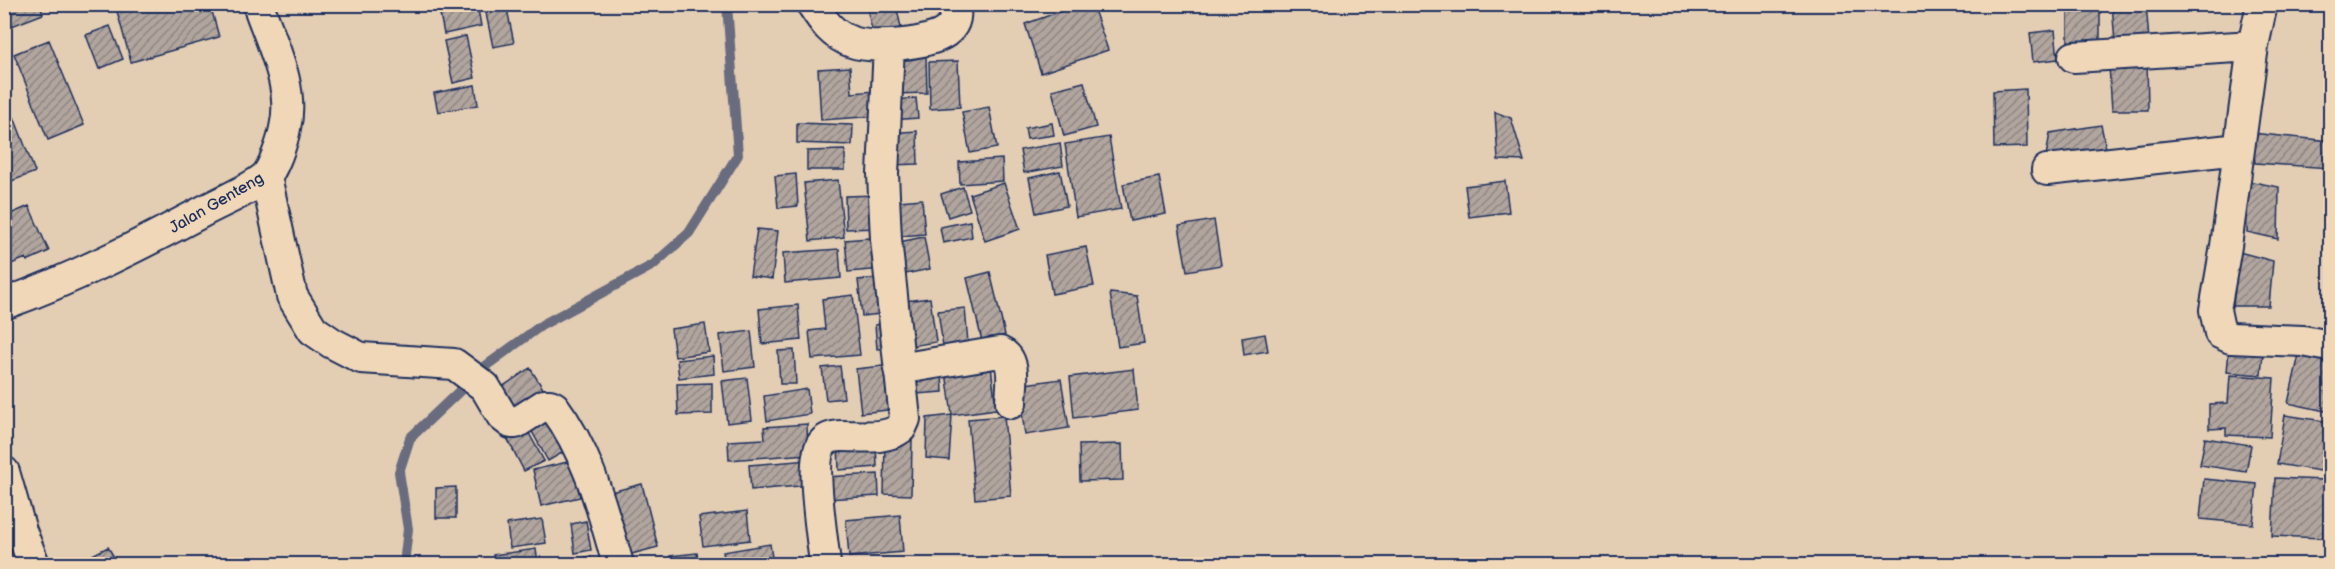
<svg xmlns="http://www.w3.org/2000/svg" width="2335" height="569" font-family="'Balsamiq Sans',sans-serif">
<defs>
<pattern id="building-hatch" width="6" height="6" patternUnits="userSpaceOnUse" patternTransform="scale(1.5)"><rect width="6" height="6" fill="#b1a59e"/><path d="M-1 1l2-2M0 6l6-6M5 7l2-2" fill="none" stroke="#8f8784"/></pattern>
</defs>
<rect width="100%" height="100%" fill="#e3cdb3"/>
<filter id="ink" filterUnits="userSpaceOnUse"><feTurbulence type="fractalNoise" baseFrequency=".0167" numOctaves="2"/><feDisplacementMap in="SourceGraphic" scale="12" xChannelSelector="R" yChannelSelector="G"/><feConvolveMatrix kernelMatrix="1 2 1 2 8 2 1 2 1" color-interpolation-filters="sRGB"/></filter>
<g filter="url(#ink)">
<g fill="none" stroke-linecap="round" stroke-linejoin="round">
<!-- stream -->
<path stroke="#686c7e" stroke-width="10" d="M 404,564 L 408,529 L 399,472 L 410,438 L 487,365 L 542,325 L 653,265 L 689,233 L 738,155 L 727,4"/>
</g>
<!-- building -->
<path fill="url(#building-hatch)" stroke="#1b2f5e" stroke-width="1.5" d="M 4,4 L 40,4 L 43,14 L 4,29 Z
M 115,4 L 210,4 L 219,37 L 131,62 Z
M 438,4 L 477,4 L 481,26 L 444,34 Z
M 484,4 L 506,4 L 514,43 L 493,47 Z
M 866,4 L 896,4 L 901,28 L 873,34 Z
M 1081,4 L 1092,4 L 1108,50 L 1041,73 L 1025,24 Z
M 2068,4 L 2100,4 L 2100,48 L 2068,49 Z
M 2112,4 L 2146,4 L 2149,40 L 2115,43 Z
M 110,26 L 123,59 L 99,69 L 86,35 Z
M 2055,30 L 2058,59 L 2033,62 L 2030,33 Z
M 466,36 L 475,78 L 453,83 L 444,41 Z
M 49,40 L 84,125 L 48,140 L 14,54 Z
M 926,57 L 927,93 L 894,94 L 893,58 Z
M 2147,60 L 2148,110 L 2112,110 L 2109,66 Z
M 958,61 L 960,107 L 930,109 L 929,62 Z
M 850,67 L 852,93 L 875,91 L 877,116 L 821,120 L 818,69 Z
M 1084,82 L 1096,127 L 1064,136 L 1052,90 Z
M 475,85 L 478,105 L 438,112 L 434,93 Z
M 2026,89 L 2027,147 L 1994,148 L 1993,91 Z
M 916,98 L 918,118 L 890,120 L 888,101 Z
M 989,107 L 997,148 L 970,153 L 962,112 Z
M 1495,112 L 1511,118 L 1524,161 L 1498,160 Z
M 14,117 L 35,172 L 4,184 L 4,120 Z
M 797,123 L 853,125 L 852,145 L 797,143 Z
M 1052,123 L 1054,135 L 1027,139 L 1025,128 Z
M 2101,125 L 2106,148 L 2046,156 L 2050,133 Z
M 917,131 L 918,164 L 890,165 L 888,133 Z
M 2252,133 L 2330,141 L 2330,168 L 2255,163 Z
M 1109,137 L 1121,209 L 1076,217 L 1065,144 Z
M 1060,143 L 1063,166 L 1024,173 L 1020,150 Z
M 845,150 L 845,170 L 807,170 L 807,151 Z
M 1002,159 L 1003,181 L 960,184 L 959,162 Z
M 1060,171 L 1067,206 L 1036,213 L 1029,178 Z
M 796,174 L 798,206 L 778,208 L 775,176 Z
M 1159,177 L 1166,214 L 1130,221 L 1123,184 Z
M 838,180 L 844,237 L 810,241 L 804,183 Z
M 1505,181 L 1509,212 L 1469,217 L 1465,186 Z
M 2248,181 L 2279,187 L 2278,239 L 2247,232 Z
M 1004,183 L 1020,229 L 985,241 L 970,194 Z
M 963,187 L 970,210 L 948,217 L 941,194 Z
M 879,195 L 880,228 L 846,229 L 845,196 Z
M 922,199 L 925,234 L 901,236 L 899,201 Z
M 29,206 L 49,251 L 27,261 L 26,258 L 4,267 L 4,225 L 9,223 L 6,216 Z
M 1214,220 L 1221,265 L 1187,271 L 1179,226 Z
M 970,221 L 972,237 L 943,243 L 940,227 Z
M 757,229 L 778,231 L 772,279 L 750,276 Z
M 880,237 L 883,269 L 848,272 L 845,240 Z
M 924,237 L 930,269 L 895,276 L 889,244 Z
M 1086,247 L 1094,286 L 1052,294 L 1045,255 Z
M 839,249 L 841,278 L 785,283 L 783,253 Z
M 2239,252 L 2273,261 L 2269,306 L 2233,306 Z
M 990,272 L 1005,335 L 982,341 L 967,278 Z
M 887,277 L 891,313 L 862,316 L 858,280 Z
M 1110,293 L 1137,296 L 1144,343 L 1118,347 Z
M 853,295 L 860,355 L 812,359 L 809,331 L 825,329 L 822,299 Z
M 930,298 L 936,342 L 911,346 L 905,301 Z
M 798,305 L 801,340 L 762,344 L 759,309 Z
M 965,308 L 968,343 L 943,346 L 938,311 Z
M 891,323 L 894,347 L 877,349 L 875,325 Z
M 705,324 L 709,352 L 675,357 L 671,329 Z
M 751,331 L 755,367 L 724,371 L 720,335 Z
M 1265,334 L 1268,351 L 1244,355 L 1242,338 Z
M 794,350 L 796,384 L 780,384 L 778,351 Z
M 2229,350 L 2263,353 L 2261,375 L 2227,372 Z
M 2299,355 L 2330,362 L 2330,412 L 2288,403 Z
M 713,356 L 714,374 L 679,378 L 677,360 Z
M 891,365 L 896,409 L 861,413 L 856,369 Z
M 840,366 L 844,398 L 826,400 L 822,368 Z
M 991,366 L 996,409 L 952,415 L 946,372 Z
M 530,368 L 549,398 L 513,422 L 493,393 Z
M 1134,369 L 1138,410 L 1074,418 L 1070,377 Z
M 942,373 L 943,392 L 916,394 L 915,375 Z
M 2230,375 L 2274,378 L 2270,437 L 2226,435 L 2226,428 L 2209,429 L 2209,404 L 2228,403 Z
M 747,378 L 752,420 L 727,423 L 722,381 Z
M 1061,379 L 1069,428 L 1025,435 L 1018,385 Z
M 712,383 L 712,414 L 678,415 L 677,384 Z
M 807,389 L 810,414 L 767,421 L 764,396 Z
M 547,414 L 567,450 L 548,461 L 528,424 Z
M 952,415 L 949,460 L 926,458 L 927,418 Z
M 2285,415 L 2330,422 L 2330,442 L 2326,472 L 2277,464 Z
M 1004,416 L 1011,496 L 975,499 L 968,419 Z
M 807,424 L 808,454 L 729,460 L 728,441 L 765,439 L 764,427 Z
M 525,426 L 544,461 L 524,471 L 506,436 Z
M 2205,438 L 2251,445 L 2246,472 L 2200,465 Z
M 885,440 L 912,440 L 911,495 L 884,494 Z
M 876,442 L 877,467 L 839,470 L 838,445 Z
M 1122,444 L 1123,480 L 1080,481 L 1079,445 Z
M 809,460 L 811,485 L 751,490 L 749,465 Z
M 572,461 L 580,497 L 541,506 L 533,470 Z
M 878,474 L 879,496 L 826,499 L 824,477 Z
M 2275,478 L 2326,480 L 2323,538 L 2272,536 Z
M 2204,479 L 2257,484 L 2253,524 L 2200,519 Z
M 642,484 L 658,547 L 624,556 L 607,493 Z
M 456,487 L 456,518 L 436,518 L 436,488 Z
M 747,511 L 750,540 L 703,546 L 699,517 Z
M 900,515 L 903,552 L 849,557 L 846,520 Z
M 542,519 L 546,543 L 510,548 L 507,524 Z
M 586,521 L 591,550 L 575,553 L 571,524 Z
M 770,544 L 773,564 L 725,564 L 723,552 Z
M 108,547 L 118,564 L 75,564 Z
M 536,549 L 538,564 L 494,564 L 493,555 Z
M 697,553 L 699,564 L 671,564 L 670,556 Z
M 590,556 L 592,564 L 564,564 L 564,561 Z
M 2205,562 L 2248,563 L 2247,564 L 2205,564 Z"/>
<g fill="none" stroke-linecap="round" stroke-linejoin="round">
<!-- street casing -->
<g stroke="#1b2f5e" stroke-width="34">
<path id="street" d="M 812,4 C 823,21 832,35 852,42 C 872,49 933,45 948,30 C 956,23 956,15 955,4
M 2253,46 L 2262,4
M 2074,57 L 2253,46 L 2226,246 L 2215,310 L 2220,333 L 2231,338 L 2303,341 L 2330,346
M 2047,170 L 2239,149
M 266,177 L 292,296 L 313,330 L 332,343 L 361,358 L 454,364 L 485,387 L 502,416 L 511,423 L 516,423 L 544,405 L 550,405 L 554,407 C 589,454 602,509 618,564
M 4,304 C 73,279 136,247 200,213 C 218,203 248,191 264,178 C 273,171 283,140 285,128 C 295,87 271,43 258,4
M 899,369 L 1000,352 C 1018,360 1011,387 1011,403
M 4,472 L 21,531 L 34,564
M 825,564 C 823,542 809,460 822,444 C 827,437 835,436 842,436 C 862,436 885,440 901,428 L 905,419 L 886,239 L 883,174 L 889,46"/>
</g>
<!-- street -->
<use href="#street" stroke="#f0d7b8" stroke-width="30"/>
</g>
</g>
<g text-anchor="middle" stroke-width="4.5" stroke-linejoin="round" paint-order="stroke">
<!-- street labels -->
<g font-size="16" fill="#1b2f5e" stroke="#f0d7b8">
<text transform="translate(216 202) rotate(-30)" y="6">Jalan Genteng</text>
</g>
</g>
<!-- margin -->
<rect width="2335" height="569" fill="none" stroke="#f0d7b8" stroke-width="24"/>
<rect x="12" y="12" width="2311" height="545" fill="none" stroke="#1b2f5e" stroke-width="2" filter="url(#ink)"/>
</svg>
